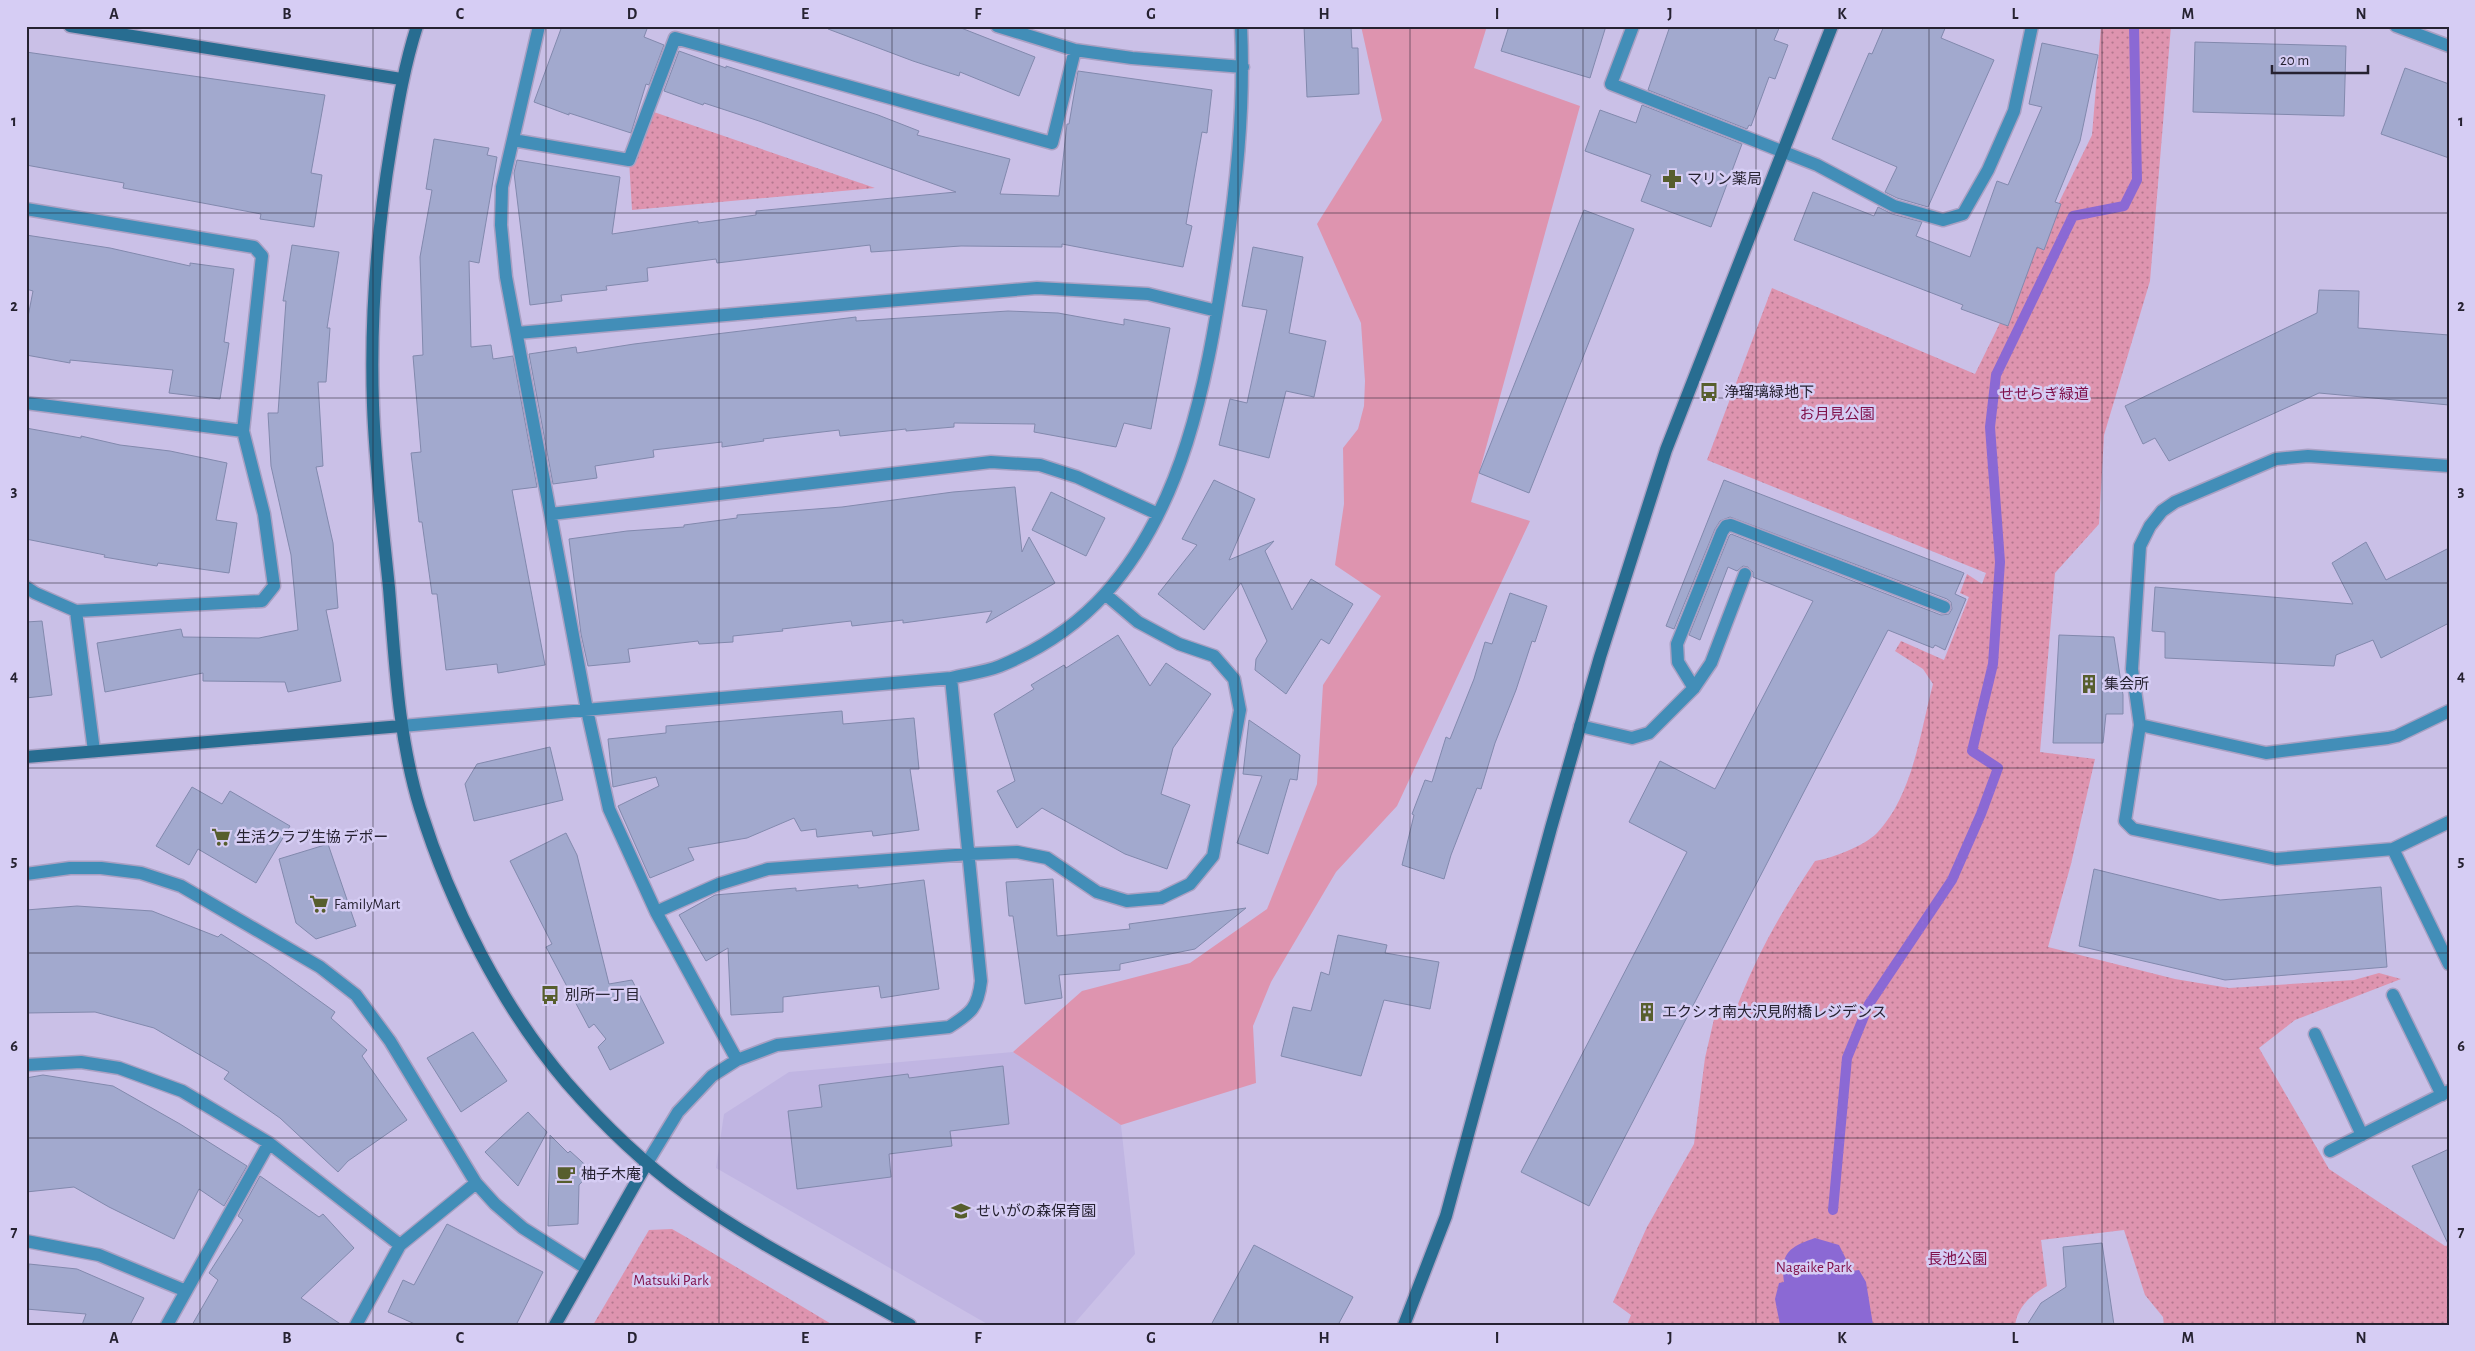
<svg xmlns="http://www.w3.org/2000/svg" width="2475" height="1351" font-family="'Alegreya Sans','Noto Sans JP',sans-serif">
<defs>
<pattern id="park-dots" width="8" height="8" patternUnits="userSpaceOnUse" patternTransform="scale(1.25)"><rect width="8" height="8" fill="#de94af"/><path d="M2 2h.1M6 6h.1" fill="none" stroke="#b4788f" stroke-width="1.8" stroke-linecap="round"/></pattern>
</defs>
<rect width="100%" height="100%" fill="#cac0e7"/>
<!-- built -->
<path fill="#c0b5e2" d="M 1013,1052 L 1121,1125 L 1135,1254 L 1073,1325 L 989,1325 L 716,1168 L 724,1114 L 789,1072 Z"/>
<!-- green -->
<path fill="#de94af" d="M 1361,26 L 1487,26 L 1474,68 L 1580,106 L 1471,502 L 1530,521 L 1397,806 L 1336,872 L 1271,982 L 1253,1026 L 1256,1083 L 1121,1125 L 1013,1052 L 1082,991 L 1190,963 L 1267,909 L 1317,784 L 1323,685 L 1381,596 L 1335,565 L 1344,504 L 1343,448 L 1358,429 L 1364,406 L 1365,381 L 1361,323 L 1317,224 L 1382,120 Z"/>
<!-- park -->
<path fill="url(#park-dots)" d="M 2101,26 L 2171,26 L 2150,281 L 2104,435 L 2099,524 L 2055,573 L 2040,752 L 2095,759 L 2071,864 L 2048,947 L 2175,979 L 2229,988 L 2354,980 L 2379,973 L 2401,979 L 2295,1020 L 2259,1048 L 2329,1169 L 2445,1246 L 2449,1245 L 2449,1325 L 2164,1325 L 2163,1317 L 2145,1295 L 2124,1230 L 2041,1240 L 2047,1286 C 2031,1295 2018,1306 2015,1325 L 1627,1325 L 1631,1315 L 1613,1302 L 1647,1227 L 1694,1144 L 1705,1058 L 1714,1019 L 1734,1015 C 1754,959 1782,910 1815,861 C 1833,858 1864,846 1877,833 C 1913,795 1920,733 1933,684 L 1923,669 L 1895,651 L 1901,641 L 1944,660 L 1969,597 L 1960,593 L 1967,574 L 1982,584 L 1986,573 L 1707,460 L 1772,288 L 1975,374 L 2092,135 Z
M 648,110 L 875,188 L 632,210 L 629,160 Z
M 672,1229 L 686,1237 L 833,1325 L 593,1325 L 649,1230 Z"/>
<!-- water -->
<path fill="#8b69d4" d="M 1815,1238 L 1839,1245 L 1852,1271 L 1859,1270 L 1866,1282 L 1873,1325 L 1780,1325 L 1775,1299 L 1779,1283 L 1784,1282 C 1780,1253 1789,1247 1815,1238 Z"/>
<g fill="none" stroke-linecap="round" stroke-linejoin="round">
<!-- stream -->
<path stroke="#8b69d4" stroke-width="10" d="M 1833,1210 L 1847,1058 L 1869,1004 L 1952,880 L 1981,814 L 1998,768 L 1972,751 L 1993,664 L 2000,562 L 1990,427 L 1996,375 L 2073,216 L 2124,206 L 2137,180 L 2134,26"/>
</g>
<!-- building -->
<path fill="#a2a9ce" stroke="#8289ad" d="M 562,26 L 648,26 L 644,37 L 664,45 L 649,85 L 646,84 L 631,133 L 569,113 L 569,115 L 534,102 Z
M 829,26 L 956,26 L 1035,57 L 1019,96 L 960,72 L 959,76 L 913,61 L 828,29 Z
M 1304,26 L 1351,26 L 1352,48 L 1358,48 L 1359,94 L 1307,97 Z
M 1509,26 L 1606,26 L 1590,78 L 1501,51 Z
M 1670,26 L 1780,26 L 1774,40 L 1788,45 L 1775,79 L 1769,77 L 1751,126 L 1749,125 L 1747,129 L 1648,90 Z
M 1884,26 L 1946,26 L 1941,38 L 1994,60 L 1928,207 L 1897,198 L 1885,192 L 1897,167 L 1832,139 L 1869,53 L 1872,54 Z
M 2195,42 L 2346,46 L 2344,116 L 2193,112 Z
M 2042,43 L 2098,55 L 2080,141 L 2055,202 L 2061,204 L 2044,250 L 2037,247 L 2008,326 L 1961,309 L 1963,305 L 1794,240 L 1813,192 L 1874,216 L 1878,207 L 1892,214 L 1922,222 L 1916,236 L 1970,257 L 1997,181 L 2008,185 L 2042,107 L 2029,104 Z
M 679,51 L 726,68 L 726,66 L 878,115 L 919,131 L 917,135 L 1010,159 L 1000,194 L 1059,196 L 1067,124 L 1069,124 L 1078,71 L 1212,90 L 1207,133 L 1202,132 L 1186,224 L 1192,226 L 1183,267 L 1062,244 L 1062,247 L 961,246 L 871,252 L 870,245 L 717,263 L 716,259 L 647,268 L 648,281 L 606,286 L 607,290 L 561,295 L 562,301 L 530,305 L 514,173 L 517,160 L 620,177 L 612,234 L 698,221 L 698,223 L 756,215 L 756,211 L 956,192 L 759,121 L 704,103 L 703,105 L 664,91 Z
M 26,52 L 325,95 L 311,173 L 322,175 L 314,227 L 260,219 L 261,214 L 123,188 L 124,183 L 26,165 Z
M 2405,68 L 2449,84 L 2449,158 L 2381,134 Z
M 1642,105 L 1742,144 L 1711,227 L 1641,201 L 1651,175 L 1585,151 L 1600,110 L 1636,123 Z
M 434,139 L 489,148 L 487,155 L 497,157 L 479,263 L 469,261 L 471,347 L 491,345 L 493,359 L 513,356 L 537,487 L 512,490 L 545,665 L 498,673 L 497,664 L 446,670 L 437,594 L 432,594 L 422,522 L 419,522 L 411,453 L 421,452 L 413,356 L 423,355 L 420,257 L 432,190 L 426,189 Z
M 1584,210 L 1634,229 L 1529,493 L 1479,473 Z
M 26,235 L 110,248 L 190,266 L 190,263 L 234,269 L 224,342 L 229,343 L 220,399 L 169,393 L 173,370 L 70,360 L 70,363 L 26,355 L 26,327 L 33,291 L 26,289 Z
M 292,245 L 339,252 L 327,328 L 330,328 L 326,382 L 318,382 L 323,466 L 316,467 L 333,543 L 338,608 L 326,610 L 341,681 L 288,692 L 285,682 L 203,681 L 203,673 L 105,692 L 97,643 L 181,629 L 183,637 L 259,638 L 298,630 L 291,555 L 271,466 L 268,413 L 278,413 L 286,301 L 283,301 Z
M 1253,247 L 1303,257 L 1289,333 L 1326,341 L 1314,397 L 1286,391 L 1269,458 L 1219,445 L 1230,399 L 1247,403 L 1267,310 L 1242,306 Z
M 2319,290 L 2359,291 L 2358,328 L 2449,335 L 2449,405 L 2319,393 L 2169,461 L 2155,438 L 2143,444 L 2125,406 L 2317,313 Z
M 1008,311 L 1058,313 L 1124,325 L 1124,319 L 1170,328 L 1151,429 L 1124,423 L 1116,447 L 1034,432 L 1035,424 L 954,423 L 954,427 L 906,431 L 906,429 L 840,436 L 839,430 L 763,439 L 764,441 L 722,447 L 722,442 L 653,450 L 654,457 L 595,466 L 597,478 L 553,484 L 529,354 L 576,347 L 577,353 L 634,344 L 856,317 L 856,321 Z
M 26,428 L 81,438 L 81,436 L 120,445 L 170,451 L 227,463 L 216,520 L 237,523 L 229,573 L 158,563 L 157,566 L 104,557 L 105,555 L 26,539 Z
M 1214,480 L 1255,499 L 1229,560 L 1274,541 L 1265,551 L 1292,610 L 1311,579 L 1353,604 L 1329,644 L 1321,639 L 1286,694 L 1255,670 L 1256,659 L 1267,641 L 1241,583 L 1204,630 L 1158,594 L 1197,545 L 1182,539 Z
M 1724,480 L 1964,573 L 1955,594 L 1966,599 L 1945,650 L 1935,645 L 1933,648 L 1888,630 L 1589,1206 L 1521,1172 L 1687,852 L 1629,822 L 1660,761 L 1715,789 L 1813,601 L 1753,577 L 1753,572 L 1748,567 L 1743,566 L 1737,571 L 1728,567 L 1700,640 L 1689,635 L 1729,536 L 1731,534 L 1941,615 L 1949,614 L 1952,609 L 1951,602 L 1947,599 L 1730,517 L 1720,521 L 1715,529 L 1674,629 L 1666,626 Z
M 1015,487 L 1022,552 L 1029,537 L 1055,583 L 986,623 L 992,611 L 903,623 L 903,620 L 852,626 L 851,621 L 782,629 L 783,631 L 733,636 L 733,642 L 699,644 L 698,641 L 628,649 L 630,662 L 588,666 L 581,634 L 569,539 L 627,531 L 684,527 L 684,525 L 737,518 L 737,515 L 842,507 L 953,492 Z
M 1051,492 L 1105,518 L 1086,556 L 1032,530 Z
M 2366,542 L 2386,580 L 2449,548 L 2449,623 L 2381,658 L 2373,640 L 2336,655 L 2334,666 L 2165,658 L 2165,632 L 2152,631 L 2155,587 L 2353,604 L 2332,563 Z
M 1510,593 L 1547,606 L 1535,642 L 1532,641 L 1516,690 L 1495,743 L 1481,789 L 1477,788 L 1451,855 L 1444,879 L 1402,865 L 1414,815 L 1412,814 L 1425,780 L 1432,782 L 1446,737 L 1450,739 L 1474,679 L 1485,642 L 1492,644 Z
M 42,621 L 52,695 L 26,698 L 26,622 Z
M 1118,635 L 1150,686 L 1166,663 L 1211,694 L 1173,748 L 1161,794 L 1190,805 L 1167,869 L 1125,854 L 1042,808 L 1017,828 L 997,791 L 1015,781 L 994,714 L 1034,689 L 1031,685 L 1064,665 L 1066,668 Z
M 2059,635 L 2114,637 L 2123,695 L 2123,714 L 2106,714 L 2103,743 L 2053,743 Z
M 842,711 L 843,724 L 914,718 L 919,769 L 910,769 L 919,830 L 873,836 L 872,831 L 817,837 L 816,829 L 801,831 L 794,818 L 747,838 L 688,848 L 694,860 L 650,878 L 618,806 L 659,786 L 656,777 L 613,787 L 608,739 L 666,733 L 666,726 Z
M 1249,720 L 1300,755 L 1297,780 L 1290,779 L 1268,854 L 1237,843 L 1262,776 L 1243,774 Z
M 550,747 L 563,800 L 474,821 L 465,784 L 477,764 Z
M 192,787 L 222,804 L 230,791 L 290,826 L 256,883 L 198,849 L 189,865 L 156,846 Z
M 566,833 L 577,855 L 609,984 L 632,980 L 664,1043 L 610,1070 L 598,1047 L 606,1039 L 594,1024 L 589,1028 L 546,947 L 552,944 L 510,861 Z
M 328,844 L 356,926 L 316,939 L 296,923 L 279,859 Z
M 2094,869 L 2220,900 L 2381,887 L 2387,967 L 2225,980 L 2079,946 Z
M 1053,879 L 1057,936 L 1130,929 L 1129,924 L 1246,908 L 1195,949 L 1120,964 L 1120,970 L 1059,975 L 1062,998 L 1025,1004 L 1013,916 L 1009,916 L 1006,882 Z
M 924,880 L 939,989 L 881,998 L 879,986 L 783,997 L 783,1012 L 731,1015 L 728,948 L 706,961 L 679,915 L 715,895 L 796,888 L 796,891 L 858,885 L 858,888 Z
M 77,906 L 152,911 L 218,937 L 221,934 L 267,963 L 335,1012 L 331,1018 L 367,1050 L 362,1056 L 407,1120 L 348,1161 L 338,1172 L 280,1118 L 224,1079 L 229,1072 L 154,1028 L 95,1012 L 26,1013 L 26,910 Z
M 1338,935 L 1387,945 L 1385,953 L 1439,962 L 1430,1009 L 1384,1000 L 1361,1076 L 1281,1056 L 1293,1007 L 1311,1011 L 1321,972 L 1329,975 Z
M 473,1032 L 507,1081 L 461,1112 L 427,1058 Z
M 1003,1066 L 1009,1124 L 950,1131 L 952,1146 L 889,1154 L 891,1177 L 797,1189 L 788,1111 L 822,1107 L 819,1085 L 908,1074 L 909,1078 Z
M 43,1075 L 113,1086 L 180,1124 L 247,1166 L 224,1206 L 199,1189 L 174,1239 L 109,1207 L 74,1187 L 26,1192 L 26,1078 Z
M 528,1112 L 547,1132 L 518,1186 L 485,1152 Z
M 550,1135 L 568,1153 L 570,1151 L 592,1171 L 579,1185 L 578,1224 L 548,1226 Z
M 2449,1149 L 2449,1246 L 2412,1166 Z
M 260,1176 L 319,1217 L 323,1214 L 354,1248 L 301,1298 L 342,1325 L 192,1325 L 218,1280 L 209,1273 L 243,1220 L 238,1216 Z
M 447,1224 L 543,1272 L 516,1325 L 417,1325 L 388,1312 L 403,1280 L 414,1285 Z
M 2102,1243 L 2114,1325 L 2027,1325 L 2041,1303 L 2066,1287 L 2063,1247 Z
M 1254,1245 L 1353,1297 L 1338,1325 L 1211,1325 Z
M 29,1264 L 77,1269 L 144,1298 L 130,1325 L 82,1325 L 86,1314 L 26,1309 Z"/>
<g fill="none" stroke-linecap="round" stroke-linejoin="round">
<!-- lane casing -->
<g stroke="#a9a0c3" stroke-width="15">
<path id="lane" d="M 2396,26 L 2449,46
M 2449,466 L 2308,456 L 2276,459 L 2175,502 L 2162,511 L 2150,526 L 2140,546 L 2132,669 L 2140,725 L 2125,821 L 2133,829 L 2276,859 L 2393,849 L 2449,822
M 1694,688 L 1678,662 L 1677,644 L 1722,532 L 1726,526 L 1731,525 L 1944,607
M 2140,725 L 2266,753 L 2388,738 L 2397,736 L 2449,711
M 1580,726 L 1632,738 L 1649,733 L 1694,688 L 1711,663 L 1745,574
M 2393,849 L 2449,964
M 2393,995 L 2442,1095
M 2315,1034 L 2362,1135
M 2330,1151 L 2449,1091"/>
</g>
<!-- street casing -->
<g stroke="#a9a0c3" stroke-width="15">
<path id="street" d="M 539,26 L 502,187 L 501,225 L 506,277 L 587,710 L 609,809 L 656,912 L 737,1060
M 997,26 L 1075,50 L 1132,58 L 1243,67
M 1633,26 L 1611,84 L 1817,165 L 1894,206 L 1943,220 L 1963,214 L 1988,170 L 2014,111 L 2032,26
M 513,140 L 629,160 L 675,38 L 1052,143 L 1075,50
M 26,209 L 254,247 L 262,256 L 243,431 L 264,514 L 274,586 L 262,601 L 76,611
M 517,333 L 1037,288 L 1148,294 L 1217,311
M 26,403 L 243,431
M 551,514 L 991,462 L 1040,465 L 1077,477 L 1158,514
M 26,587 L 35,593 L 76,611 L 94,751
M 402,726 L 951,678 C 967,674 985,672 1000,666 C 1039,650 1077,625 1105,594 C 1183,507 1206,384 1223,274 C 1236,191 1245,110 1241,26
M 26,874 L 70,868 L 101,868 L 141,873 L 181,886 L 320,967 L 356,995 L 390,1041 L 476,1183 L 495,1204 L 523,1228 L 586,1268
M 656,912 L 719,884 L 768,869 L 969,854 L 1017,852 L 1047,858 L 1097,892 L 1127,901 L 1161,898 L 1190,884 L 1213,856 L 1240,710 L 1234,679 L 1214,656 L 1179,644 L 1138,622 L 1105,594
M 26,1065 L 81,1062 L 119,1068 L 182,1091 L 269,1143 L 400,1245
M 647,1163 L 678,1112 L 712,1076 L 737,1060 L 777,1045 L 949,1027 C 971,1013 978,1008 981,981 L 951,678
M 26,1241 L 99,1255 L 186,1291
M 167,1325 L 269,1143
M 356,1325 L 400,1245 L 476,1183"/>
</g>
<!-- secondary casing -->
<g stroke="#a9a0c3" stroke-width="15">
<path id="secondary" d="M 70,26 L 401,79
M 417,26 C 404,67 398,104 391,146 C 377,231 370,319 373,405 C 375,466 383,528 389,588 C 395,661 398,737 420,808 C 450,904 502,1007 567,1083 C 602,1123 642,1162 685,1193 C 755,1244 835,1282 910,1325
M 26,757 L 402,726
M 555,1325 L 647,1163
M 1404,1325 L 1446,1216 L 1551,828 L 1600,657 L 1666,450 L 1832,26"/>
</g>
<!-- lane -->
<use href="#lane" stroke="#428eb8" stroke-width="12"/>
<!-- street -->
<use href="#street" stroke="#428eb8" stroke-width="12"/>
<!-- secondary -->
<use href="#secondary" stroke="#286d91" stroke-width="12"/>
</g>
<!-- grid -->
<path fill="none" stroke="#262231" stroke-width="1" stroke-opacity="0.55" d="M 200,26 L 200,1325M 373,26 L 373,1325M 546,26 L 546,1325M 719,26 L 719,1325M 892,26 L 892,1325M 1065,26 L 1065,1325M 1238,26 L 1238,1325M 1410,26 L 1410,1325M 1583,26 L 1583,1325M 1756,26 L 1756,1325M 1929,26 L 1929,1325M 2102,26 L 2102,1325M 2275,26 L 2275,1325M 26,213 L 2449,213M 26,398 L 2449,398M 26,583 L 2449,583M 26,768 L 2449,768M 26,953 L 2449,953M 26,1138 L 2449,1138"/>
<!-- icons -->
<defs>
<g id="pharmacy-bare" transform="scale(1.5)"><path d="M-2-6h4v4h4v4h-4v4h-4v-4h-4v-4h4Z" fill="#575e2d" stroke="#d6cdf4" stroke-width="2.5" paint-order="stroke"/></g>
<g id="bus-bare" transform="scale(1.5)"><path d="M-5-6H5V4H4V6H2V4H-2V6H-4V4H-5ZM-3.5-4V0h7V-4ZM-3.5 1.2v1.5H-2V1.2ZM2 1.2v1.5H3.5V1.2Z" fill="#575e2d" stroke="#d6cdf4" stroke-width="2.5" paint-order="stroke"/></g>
<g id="building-bare" transform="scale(1.5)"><path d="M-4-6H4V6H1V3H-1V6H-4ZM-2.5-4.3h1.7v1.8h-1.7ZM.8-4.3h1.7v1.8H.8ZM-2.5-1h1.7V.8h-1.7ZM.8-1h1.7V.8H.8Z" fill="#575e2d" stroke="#d6cdf4" stroke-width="2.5" paint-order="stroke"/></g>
<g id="supermarket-bare" transform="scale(1.5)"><path d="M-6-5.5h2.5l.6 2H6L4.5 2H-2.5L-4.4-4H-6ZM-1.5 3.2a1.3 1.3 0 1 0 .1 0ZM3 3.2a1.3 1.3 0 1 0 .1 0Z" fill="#575e2d" stroke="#d6cdf4" stroke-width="2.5" paint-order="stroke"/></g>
<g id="cafe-bare" transform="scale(1.5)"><path d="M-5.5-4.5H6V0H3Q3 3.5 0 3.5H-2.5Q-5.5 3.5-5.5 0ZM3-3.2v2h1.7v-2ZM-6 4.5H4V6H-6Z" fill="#575e2d" stroke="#d6cdf4" stroke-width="2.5" paint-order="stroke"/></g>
<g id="school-bare" transform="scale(1.5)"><path d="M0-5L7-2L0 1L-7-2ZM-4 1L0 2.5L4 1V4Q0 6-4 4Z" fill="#575e2d" stroke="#d6cdf4" stroke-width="2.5" paint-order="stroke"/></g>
</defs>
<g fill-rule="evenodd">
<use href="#pharmacy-bare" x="1672" y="179"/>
<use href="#bus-bare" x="1709" y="392"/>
<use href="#building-bare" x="2089" y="684"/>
<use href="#supermarket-bare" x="221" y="837"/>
<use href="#supermarket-bare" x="319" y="904"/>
<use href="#bus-bare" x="550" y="995"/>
<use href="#building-bare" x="1647" y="1012"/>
<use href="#cafe-bare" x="566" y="1174"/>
<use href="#school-bare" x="961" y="1211"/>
</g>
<g text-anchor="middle" stroke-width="5" stroke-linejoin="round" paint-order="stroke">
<!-- poi labels -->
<g font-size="15" fill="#262231" stroke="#d6cdf4" text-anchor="start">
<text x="1687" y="184">マリン薬局</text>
<text x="1724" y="397">浄瑠璃緑地下</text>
<text x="2104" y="689">集会所</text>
<text x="236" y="842">生活クラブ生協 デポー</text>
<text x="334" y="909">FamilyMart</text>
<text x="565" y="1000">別所一丁目</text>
<text x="1662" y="1017">エクシオ南大沢見附橋レジデンス</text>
<text x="581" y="1179">柚子木庵</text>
<text x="976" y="1216">せいがの森保育園</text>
</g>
<!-- park labels -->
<g font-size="15" fill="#80114b" stroke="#d6cdf4">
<text x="2044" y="399">せせらぎ緑道</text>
<text x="1837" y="419">お月見公園</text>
<text x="1957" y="1264">長池公園</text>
<text x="1814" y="1272">Nagaike Park</text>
<text x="671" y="1285">Matsuki Park</text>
</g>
</g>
<!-- border -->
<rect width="2475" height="1351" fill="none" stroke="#d6cdf4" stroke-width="55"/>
<!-- scale -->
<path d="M2272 65v8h96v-8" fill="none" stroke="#262231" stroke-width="2.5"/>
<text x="2280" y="65" font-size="15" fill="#262231" stroke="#d6cdf4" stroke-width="4" paint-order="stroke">20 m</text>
<rect x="28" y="28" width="2420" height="1296" fill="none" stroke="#262231" stroke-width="2"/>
<g font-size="16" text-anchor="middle" font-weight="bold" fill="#262231">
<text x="114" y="19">A</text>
<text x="287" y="19">B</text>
<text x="460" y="19">C</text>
<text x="632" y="19">D</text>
<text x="805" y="19">E</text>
<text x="978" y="19">F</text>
<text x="1151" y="19">G</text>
<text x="1324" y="19">H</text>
<text x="1497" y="19">I</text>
<text x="1670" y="19">J</text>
<text x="1842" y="19">K</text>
<text x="2015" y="19">L</text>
<text x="2188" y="19">M</text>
<text x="2361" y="19">N</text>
<text x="14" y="126">1</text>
<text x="2461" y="126">1</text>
<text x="14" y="311">2</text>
<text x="2461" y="311">2</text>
<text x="14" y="496">3</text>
<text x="2461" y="496">3</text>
<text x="14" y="681">4</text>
<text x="2461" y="681">4</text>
<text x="14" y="866">5</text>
<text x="2461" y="866">5</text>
<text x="14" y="1051">6</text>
<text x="2461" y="1051">6</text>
<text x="14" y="1237">7</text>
<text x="2461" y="1237">7</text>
<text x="114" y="1343">A</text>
<text x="287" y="1343">B</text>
<text x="460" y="1343">C</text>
<text x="632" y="1343">D</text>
<text x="805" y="1343">E</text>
<text x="978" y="1343">F</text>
<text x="1151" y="1343">G</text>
<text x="1324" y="1343">H</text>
<text x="1497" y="1343">I</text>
<text x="1670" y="1343">J</text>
<text x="1842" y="1343">K</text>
<text x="2015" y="1343">L</text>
<text x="2188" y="1343">M</text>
<text x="2361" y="1343">N</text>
</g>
</svg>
